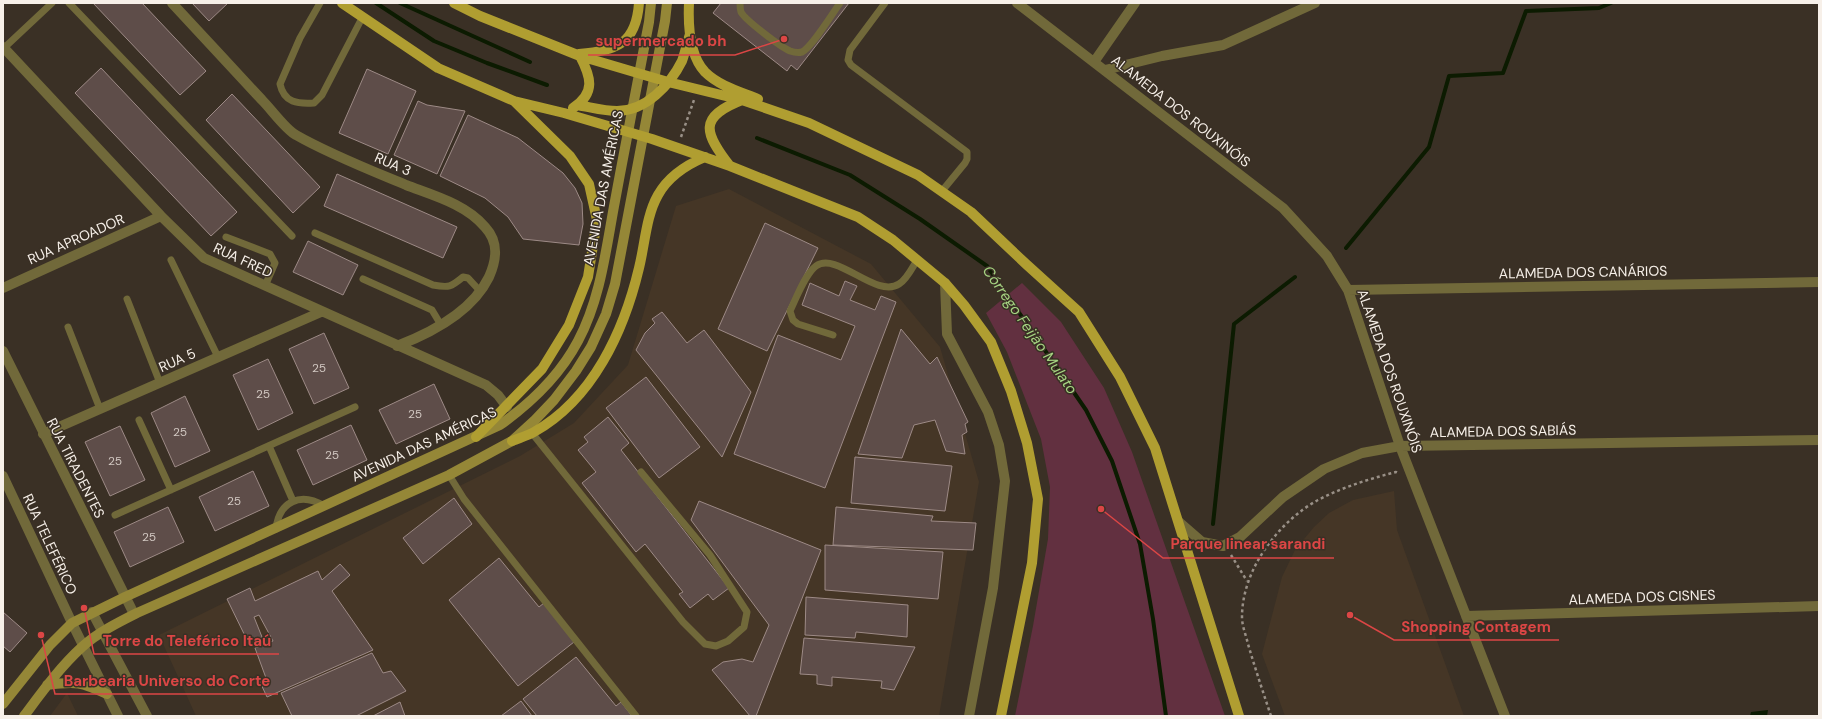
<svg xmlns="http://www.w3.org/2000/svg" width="1822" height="719" font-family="'DM Sans',sans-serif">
<rect width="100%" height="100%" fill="#3a3025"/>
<!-- built -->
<path fill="#453626" d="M 729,189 L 871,264 L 940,347 L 979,482 L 939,716 L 196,716 L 159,635 L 520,456 L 574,423 L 628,365 L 676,206 Z
M 1394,491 L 1397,530 L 1464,716 L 1285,716 L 1262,654 L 1282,577 L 1295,550 L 1314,527 L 1329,513 L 1353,500 Z
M 67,693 L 78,716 L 50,716 Z"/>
<!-- green -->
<path fill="#623040" d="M 1022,283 L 1061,322 L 1104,388 L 1132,452 L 1225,716 L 1015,716 L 1033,626 L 1048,539 L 1050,487 L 1041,439 L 1007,352 L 986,313 Z"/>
<!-- water -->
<path fill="#0c1b01" d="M 1768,710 L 1767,716 L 1750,716 L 1751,712 Z"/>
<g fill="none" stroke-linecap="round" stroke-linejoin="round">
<!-- stream -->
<path stroke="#0c1b01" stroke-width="4" d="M 376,3 L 434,41 L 487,63 L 547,85
M 400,3 L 530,62
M 757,138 L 850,175 L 920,219 L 987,266 L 1086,410 L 1112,461 L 1140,544 L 1153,619 L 1166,716
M 1346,248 L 1429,147 L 1449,76 L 1503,73 L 1526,11 L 1599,8 L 1611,3
M 1213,524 L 1234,324 L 1295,277"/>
</g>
<!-- building -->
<path fill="#5e4d49" stroke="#9d8a86" d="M 93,3 L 142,3 L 206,71 L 180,95 Z
M 192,3 L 228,3 L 209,21 Z
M 721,3 L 849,3 L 797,70 L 791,65 L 787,71 L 713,13 Z
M 101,68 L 237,212 L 211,236 L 75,93 Z
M 367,69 L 416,91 L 388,154 L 339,133 Z
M 232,94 L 320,187 L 293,213 L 206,120 Z
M 418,101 L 427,105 L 465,111 L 437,174 L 394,155 Z
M 468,115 L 518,138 L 563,173 L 575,188 L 582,203 L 583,224 L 579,245 L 523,239 L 508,217 L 485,198 L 440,176 Z
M 337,174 L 457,227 L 443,258 L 324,206 Z
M 765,223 L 818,248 L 767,351 L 718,329 Z
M 308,241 L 358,265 L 343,295 L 293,272 Z
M 845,281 L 857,286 L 850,300 L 875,310 L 881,296 L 896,302 L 825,488 L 734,454 L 778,335 L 841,360 L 855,326 L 802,305 L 810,283 L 839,296 Z
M 662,312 L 687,343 L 704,330 L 751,392 L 722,457 L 636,350 L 645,333 L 655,323 L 652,319 Z
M 901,329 L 930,364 L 937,357 L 968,422 L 965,424 L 967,432 L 962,435 L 965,454 L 946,451 L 935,420 L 914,425 L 902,458 L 858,454 Z
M 324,333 L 349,388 L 314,404 L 289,349 Z
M 268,359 L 293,413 L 258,430 L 233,375 Z
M 646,377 L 700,447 L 659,478 L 606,408 Z
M 434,384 L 450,419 L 396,444 L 379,410 Z
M 185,396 L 210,451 L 175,467 L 151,413 Z
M 608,417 L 629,443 L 621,450 L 729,588 L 713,600 L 708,594 L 690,608 L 679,594 L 683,592 L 645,544 L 636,552 L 582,483 L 596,472 L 578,450 L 588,442 L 584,437 Z
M 351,425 L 367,460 L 313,485 L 297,450 Z
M 120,426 L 145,480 L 110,496 L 85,442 Z
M 855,457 L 952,466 L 945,511 L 851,503 Z
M 253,471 L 269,506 L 215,531 L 199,497 Z
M 454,498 L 472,524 L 423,564 L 403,538 Z
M 699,501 L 821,550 L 756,716 L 750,716 L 712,670 L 723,662 L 742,659 L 753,662 L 769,625 L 691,520 Z
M 168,507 L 184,542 L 130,567 L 114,532 Z
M 836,507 L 933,516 L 931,521 L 976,523 L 973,550 L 833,545 Z
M 825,545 L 943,552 L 938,599 L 825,590 Z
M 499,558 L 539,607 L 544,603 L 574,642 L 518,686 L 449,600 Z
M 340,564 L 350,575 L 332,591 L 373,650 L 267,697 L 259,680 L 266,678 L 255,648 L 273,641 L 259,615 L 254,617 L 262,637 L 248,642 L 227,599 L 250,588 L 255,601 L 318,571 L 322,580 Z
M 806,597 L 908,605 L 907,637 L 856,632 L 855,638 L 805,635 Z
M 3,612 L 27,633 L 10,652 L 3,646 Z
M 804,638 L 915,647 L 894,690 L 881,688 L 882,681 L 832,677 L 832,686 L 817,684 L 817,675 L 800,674 Z
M 372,653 L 383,673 L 391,671 L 406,691 L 356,716 L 292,716 L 281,693 Z
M 576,657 L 616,706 L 621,702 L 632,716 L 537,716 L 523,699 Z
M 521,701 L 532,716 L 501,716 Z
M 400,702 L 405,716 L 373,716 Z"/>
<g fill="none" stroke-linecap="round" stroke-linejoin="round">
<!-- path -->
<path stroke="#999087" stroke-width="2.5" stroke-dasharray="3 3" stroke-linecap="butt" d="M 681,137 L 694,100
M 1231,555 L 1247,581
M 1271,716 C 1263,692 1255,668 1248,644 C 1246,635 1242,626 1242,617 C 1242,570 1278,522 1318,500 C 1343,487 1369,479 1396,472 L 1398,473"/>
<!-- service -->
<path stroke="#71693a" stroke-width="7" d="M 69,3 L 292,236
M 320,3 L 300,38 L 280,84 C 284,103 298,104 314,103 L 322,95 L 362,18
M 740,3 C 740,6 740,9 741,12 C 745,20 781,47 790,51 C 793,52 798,53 802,52 C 812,47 832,14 840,3
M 885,3 L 850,50 L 848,60 L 851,65 L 967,152 L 967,159 L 965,163 L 942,191
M 4,48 L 52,3
M 315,233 L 433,285 C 449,288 451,287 463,277 L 468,278 L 480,291
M 226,237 L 270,254 L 275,263 L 265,286
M 171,260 L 218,357
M 363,279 L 432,310 L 441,325
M 127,299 L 160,383
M 68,327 L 100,409
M 833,335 L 798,324 L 793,320 L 790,311 C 796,299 805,274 816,266 C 837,251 876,299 899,284 C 907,279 912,268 917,260
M 139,420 L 171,490
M 532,433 L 683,622 L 705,644 L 716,646 L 728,641 L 744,627 L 747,612 L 710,555 L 641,472
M 269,446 L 293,501
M 449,475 L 464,499 L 636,716
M 115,515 L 355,407
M 276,529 C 279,501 301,492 324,506"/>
<!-- minor -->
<path stroke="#71693a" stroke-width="10" d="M 172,3 C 202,35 232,68 262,100 C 271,109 286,130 296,135 C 329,154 370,170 406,185 C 432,195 466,204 485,227 C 499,242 497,259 489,277 C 472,312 431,333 397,346
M 1017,3 L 1283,208 L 1327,256 L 1348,290 L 1400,446 L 1505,716
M 3,47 L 161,216 L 204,258 L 486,385 L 498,395 L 507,407
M 1094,62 L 1135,3
M 1105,70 L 1162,56 L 1223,45 L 1315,3
M 3,288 L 161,216
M 1348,290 L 1819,282
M 3,351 L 134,614
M 43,434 L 321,312
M 1179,522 L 1202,542 L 1223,546 L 1240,537 L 1283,497 L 1324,469 L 1362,453 L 1400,446 L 1819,440
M 1466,616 L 1819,606"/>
<!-- tertiary -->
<path stroke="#71693a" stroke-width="10" d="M 945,283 L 947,334 L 988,412 L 999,445 L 1005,481 L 993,588 L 969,716
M 3,476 L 72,623 L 118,716
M 92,612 L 147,716"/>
<!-- secondary -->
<path stroke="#958737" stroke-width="10" d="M 47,685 C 77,681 81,682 107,694
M 3,704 L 50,645 L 72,623 L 125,597 L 500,425 C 531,403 560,375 578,341 C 601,298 606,248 615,201 C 626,141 638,81 649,22 L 651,3
M 24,716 C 42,692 60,667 82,647 C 97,633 119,622 137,613 L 449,475 L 512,441 L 535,420 L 554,400 L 576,371 L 591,347 L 606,314 L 615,284 L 665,21 L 667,3"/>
<!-- primary -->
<path stroke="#b09e31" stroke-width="10" d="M 342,3 L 438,68 L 514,101 L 564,113 L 652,139 L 730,166 L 858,217 L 893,240 L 945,283 L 964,305 L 991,342 L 1011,391 L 1027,443 L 1038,499 L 1032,563 L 1001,716
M 454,3 L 480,16 L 580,56 L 668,82 L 742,100 L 809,123 L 918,175 L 971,212 L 1026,264 L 1079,312 L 1120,377 L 1155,448 L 1239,716
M 689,3 C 688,25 689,55 705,72 C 719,86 741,92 758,99
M 579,54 C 616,50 636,45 639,3
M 577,105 C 590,107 604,111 617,111 C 646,111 670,85 682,61 C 685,53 687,43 690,34
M 573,108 C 596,93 591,77 580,56
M 730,166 C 704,133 698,117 742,100
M 476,437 L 542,369 L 569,325 L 588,277 L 597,220 L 589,184 L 570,156 L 514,101
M 512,441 C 519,438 527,436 534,432 C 593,399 624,331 639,268 C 645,244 646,216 658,195 C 668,177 686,165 705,157"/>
</g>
<g text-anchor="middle" stroke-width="3" stroke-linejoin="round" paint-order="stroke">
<!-- number labels -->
<g font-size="12" fill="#d1c7c1">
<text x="319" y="372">25</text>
<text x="263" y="398">25</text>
<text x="415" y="418">25</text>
<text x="180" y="436">25</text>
<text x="332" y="459">25</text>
<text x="115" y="465">25</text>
<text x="234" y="505">25</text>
<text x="149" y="541">25</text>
</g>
<!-- street labels -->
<g font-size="14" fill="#f7f0e9" stroke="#3a3025">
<text transform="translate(1181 111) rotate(38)" y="5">ALAMEDA DOS ROUXINÓIS</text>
<text transform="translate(393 164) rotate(23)" y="5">RUA 3</text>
<text transform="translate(603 188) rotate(-79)" y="5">AVENIDA DAS AMÉRICAS</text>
<text transform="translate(76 239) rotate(-24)" y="5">RUA APROADOR</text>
<text transform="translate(243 260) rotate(25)" y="5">RUA FRED</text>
<text transform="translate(1583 272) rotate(-1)" y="5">ALAMEDA DOS CANÁRIOS</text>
<text transform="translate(177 360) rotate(-24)" y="5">RUA 5</text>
<text transform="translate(1390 371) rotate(71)" y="5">ALAMEDA DOS ROUXINÓIS</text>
<text transform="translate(1503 431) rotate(-1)" y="5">ALAMEDA DOS SABIÁS</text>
<text transform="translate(424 444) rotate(-25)" y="5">AVENIDA DAS AMÉRICAS</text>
<text transform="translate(76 468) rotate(63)" y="5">RUA TIRADENTES</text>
<text transform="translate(50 544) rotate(65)" y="5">RUA TELEFÉRICO</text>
<text transform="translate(1642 597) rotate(-2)" y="5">ALAMEDA DOS CISNES</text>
</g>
<!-- water labels -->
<g font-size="15" font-style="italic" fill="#a6d482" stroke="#3a3025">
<text transform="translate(1030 330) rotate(55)" y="5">Córrego Feijão Mulato</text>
</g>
</g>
<!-- callouts -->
<path fill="none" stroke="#db4645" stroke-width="1.5" d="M784 39L735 55H588M1101 509L1163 558H1334M1350 615L1394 640H1559M84 608L94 654H279M41 635L55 694H278"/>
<g fill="#db4645" stroke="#3a3025" stroke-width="1.5">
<circle cx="784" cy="39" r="4"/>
<circle cx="1101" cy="509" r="4"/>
<circle cx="1350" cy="615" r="4"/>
<circle cx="84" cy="608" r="4"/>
<circle cx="41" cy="635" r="4"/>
</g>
<g font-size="15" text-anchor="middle" font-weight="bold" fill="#db4645" stroke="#3a3025" stroke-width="3" stroke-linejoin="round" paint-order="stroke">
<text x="661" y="46">supermercado bh</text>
<text x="1248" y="549">Parque linear sarandi</text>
<text x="1476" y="632">Shopping Contagem</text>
<text x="187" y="646">Torre do Teleférico Itaú</text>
<text x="167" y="686">Barbearia Universo do Corte</text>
</g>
<!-- border -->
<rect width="1822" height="719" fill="none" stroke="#f7f0e9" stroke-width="8"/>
</svg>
